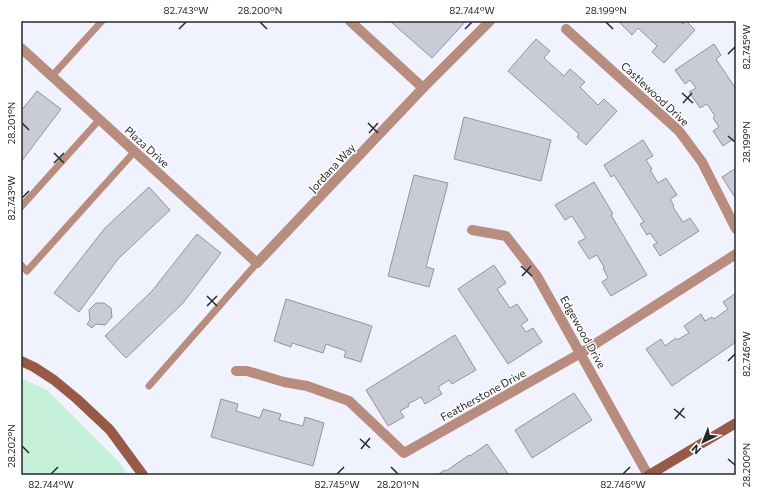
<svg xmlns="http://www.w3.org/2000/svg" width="757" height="496" font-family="Commissioner,sans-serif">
<rect width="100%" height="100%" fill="#f0f3fe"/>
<!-- green -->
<path fill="#c6f0d9" d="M 21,378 L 47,390 L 120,463 L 128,475 L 21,475 Z"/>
<!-- building -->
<path fill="#c9ccd6" stroke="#92959f" d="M 390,21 L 466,21 L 432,58 Z
M 618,21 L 679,21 L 683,24 L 686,21 L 695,30 L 664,63 L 652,52 L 657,46 L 638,28 L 632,35 Z
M 536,39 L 550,51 L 544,58 L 564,76 L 570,69 L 585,82 L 580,87 L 598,105 L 604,99 L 617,111 L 586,145 L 577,137 L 579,134 L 508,71 Z
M 714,44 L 721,55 L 716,59 L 736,89 L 736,137 L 723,146 L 713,131 L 719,127 L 713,118 L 715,116 L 707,104 L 700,108 L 689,92 L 696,88 L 690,80 L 685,84 L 675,70 Z
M 37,91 L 61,109 L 21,162 L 21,111 Z
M 464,117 L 551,140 L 541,181 L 454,159 Z
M 643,140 L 653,156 L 646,160 L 652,169 L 650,170 L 658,183 L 666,178 L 677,195 L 670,199 L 674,206 L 673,207 L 683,222 L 690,218 L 699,231 L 660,256 L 653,245 L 657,243 L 650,233 L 647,235 L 640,224 L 644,222 L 614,175 L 611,177 L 604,165 Z
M 736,168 L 736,199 L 722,177 Z
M 414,175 L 448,183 L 426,267 L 434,269 L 429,287 L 388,276 Z
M 594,182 L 613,214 L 611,215 L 647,275 L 611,296 L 602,282 L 608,278 L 603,268 L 604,267 L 597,255 L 589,259 L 578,242 L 586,238 L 572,216 L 565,220 L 555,205 Z
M 149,187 L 170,210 L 118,259 L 79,312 L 54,293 L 105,228 Z
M 197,234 L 221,253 L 183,303 L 126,358 L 105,336 L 152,291 Z
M 494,265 L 506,283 L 497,289 L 510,308 L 517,304 L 528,320 L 521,325 L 526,332 L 533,328 L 542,342 L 508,364 L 458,289 Z
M 736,293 L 736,342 L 672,386 L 646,349 L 661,339 L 665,346 L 676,338 L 677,340 L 689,333 L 684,326 L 701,314 L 705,321 L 712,317 L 714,319 L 728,309 L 723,302 Z
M 286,299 L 372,326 L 361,362 L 344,357 L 346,351 L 326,344 L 323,353 L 292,343 L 291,347 L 274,341 Z
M 96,303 L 104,303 L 111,308 L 112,317 L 105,325 L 96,324 L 92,328 L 87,324 L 90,320 L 89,310 Z
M 455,335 L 476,370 L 452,384 L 449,380 L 438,387 L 442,394 L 425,404 L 421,397 L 408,404 L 409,406 L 400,411 L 404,417 L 388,426 L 366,390 Z
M 574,393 L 592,420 L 532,458 L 515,430 Z
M 221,399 L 238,404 L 236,411 L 260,418 L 263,409 L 281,414 L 279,420 L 303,426 L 305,417 L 324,423 L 313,466 L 211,437 Z
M 487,444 L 509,475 L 437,475 L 445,470 L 446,471 L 469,455 L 470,456 Z"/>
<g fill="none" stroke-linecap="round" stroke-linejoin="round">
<!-- lane -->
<path stroke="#b88c7e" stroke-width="7" d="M 52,76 L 102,21
M 21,207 L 100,119
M 21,265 L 27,271 L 135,151
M 149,386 L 257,263"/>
<!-- street -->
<path stroke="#b88c7e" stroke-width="10" d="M 350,21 L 423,88
M 566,29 L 679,131 L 702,162 L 736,229
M 21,48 L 257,263 L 423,88 L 490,21
M 472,230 L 506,236 L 537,276 L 648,475
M 236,371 L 247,371 L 284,382 L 307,386 L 349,401 L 404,453 L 581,353 L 736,254"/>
<!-- secondary -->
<path stroke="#985a46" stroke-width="10" d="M 21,361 L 34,367 L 54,380 L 77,399 L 110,430 L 143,475
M 649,475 L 736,423"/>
</g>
<!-- ticks -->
<path fill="none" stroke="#27282d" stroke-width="1.5" d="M 260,22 L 267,29M 606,22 L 613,29M 179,29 L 186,22M 465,29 L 472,22M 728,54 L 735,47M 682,93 L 693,103M 683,103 L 692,93M 22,123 L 29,130M 368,123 L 378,133M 369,133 L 378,123M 728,136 L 735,142M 54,153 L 64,163M 54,163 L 64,153M 22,198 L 29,191M 521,266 L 532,276M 522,276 L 531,266M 207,296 L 217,306M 207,306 L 217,296M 728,361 L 735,354M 674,409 L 685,418M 675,419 L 684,408M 360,439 L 370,448M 22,446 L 29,453M 361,449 L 370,438M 728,459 L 735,465M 391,467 L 398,474M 51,474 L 58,467M 337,474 L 344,467M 623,474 L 630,467"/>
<g text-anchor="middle" stroke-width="3" stroke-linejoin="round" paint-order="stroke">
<!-- street labels -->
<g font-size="11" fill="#27282d" stroke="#fff">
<text transform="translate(655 94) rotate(43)" y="4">Castlewood Drive</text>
<text transform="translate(147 147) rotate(42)" y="4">Plaza Drive</text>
<text transform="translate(332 168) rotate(-47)" y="4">Jordana Way</text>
<text transform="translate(583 332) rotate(61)" y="4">Edgewood Drive</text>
<text transform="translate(483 395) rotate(-29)" y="4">Featherstone Drive</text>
</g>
</g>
<!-- border -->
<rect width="757" height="496" fill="none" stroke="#ffffff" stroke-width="44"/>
<!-- north arrow -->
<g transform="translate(703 442) rotate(223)" stroke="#ffffff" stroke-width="3" paint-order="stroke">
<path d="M0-3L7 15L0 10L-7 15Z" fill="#27282d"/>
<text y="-6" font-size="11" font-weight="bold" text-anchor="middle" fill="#27282d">N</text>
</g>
<rect x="22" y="22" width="713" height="452" fill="none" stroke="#27282d" stroke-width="1.5"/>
<g font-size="10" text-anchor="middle" fill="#27282d">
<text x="186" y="14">82.743°W</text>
<text x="260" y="14">28.200°N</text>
<text x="472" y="14">82.744°W</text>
<text x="606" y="14">28.199°N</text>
<text transform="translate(746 47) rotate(-90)" y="4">82.745°W</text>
<text transform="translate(11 123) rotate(-90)" y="4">28.201°N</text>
<text transform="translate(746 142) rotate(-90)" y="4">28.199°N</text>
<text transform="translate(11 198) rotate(-90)" y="4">82.743°W</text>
<text transform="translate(746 354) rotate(-90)" y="4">82.746°W</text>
<text transform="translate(11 446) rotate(-90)" y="4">28.202°N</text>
<text transform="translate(746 465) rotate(-90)" y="4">28.200°N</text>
<text x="51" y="488">82.744°W</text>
<text x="337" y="488">82.745°W</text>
<text x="398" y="488">28.201°N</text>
<text x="623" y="488">82.746°W</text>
</g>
</svg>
